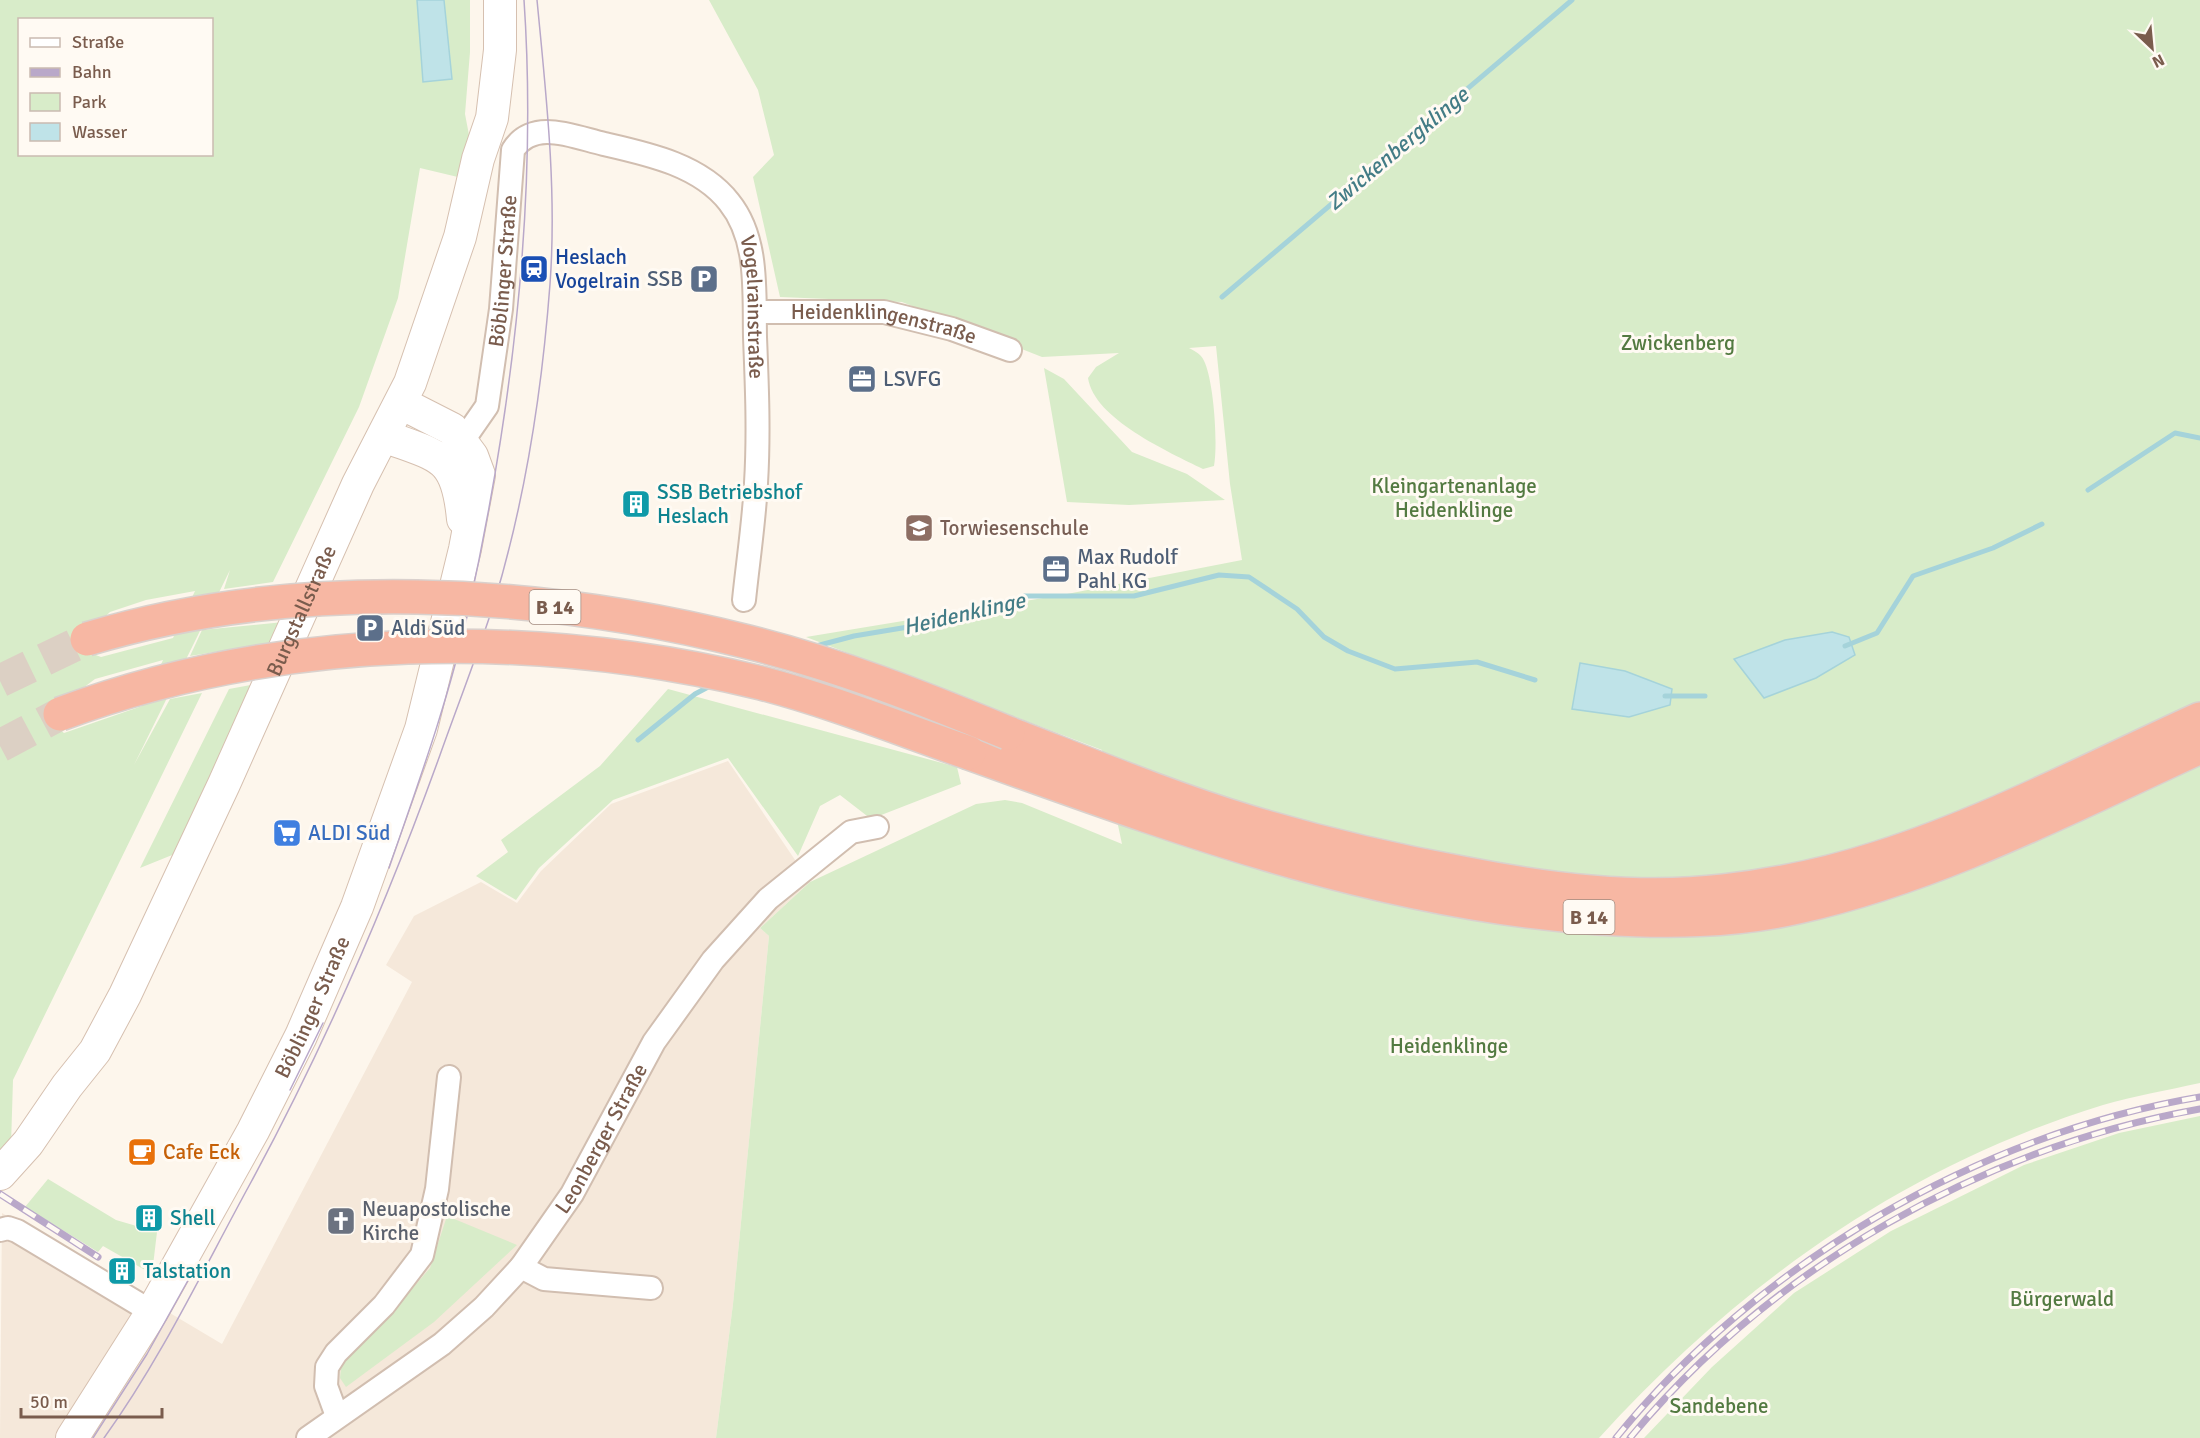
<svg xmlns="http://www.w3.org/2000/svg" width="2200" height="1438" font-family="Signika,sans-serif">
<rect width="100%" height="100%" fill="#fdf6ec"/>
<!-- residential -->
<path fill="#f5e8da" d="M 728,761 L 810,882 L 760,928 L 769,936 L 733,1304 L 716,1438 L 0,1438 L 2,1213 L 222,1344 L 412,982 L 386,965 L 414,916 L 481,882 L 517,903 L 541,871 L 611,804 Z"/>
<!-- green -->
<path fill="#d8ecc9" fill-rule="evenodd" d="M 0,0 L 470,0 L 470,52 L 465,114 L 469,135 L 462,178 L 420,168 L 398,298 L 359,407 L 273,582 L 224,589 L 230,570 L 134,765 L 170,699 L 202,693 L 13,1080 L 11,1145 L 0,1159 ZM 20,20 L 212,20 L 212,154 L 20,154 ZM 195,591 L 173,638 L 101,657 L 88,652 L 88,633 L 110,612 L 146,600 ZM 163,660 L 142,706 L 64,733 L 58,728 L 67,700 L 95,679 Z
M 709,0 L 2200,0 L 2200,1083 C 2168,1090 2134,1096 2103,1105 C 1903,1167 1739,1284 1599,1438 L 716,1438 L 733,1304 L 769,936 L 760,928 L 810,882 L 976,804 L 1005,800 L 1022,803 L 1122,844 L 1102,750 L 806,637 L 1067,594 L 1242,560 L 1230,484 L 1216,346 L 1189,348 C 1197,352 1202,355 1205,363 C 1214,385 1218,444 1214,466 L 1203,469 C 1169,452 1094,419 1088,378 L 1096,367 L 1119,353 L 1042,357 L 902,302 L 780,297 L 753,177 L 774,155 L 758,90 Z
M 1044,368 L 1064,379 L 1132,452 L 1187,474 L 1225,500 L 1129,505 L 1067,502 Z
M 284,622 L 276,642 L 190,656 L 202,630 Z
M 256,684 L 182,851 L 140,868 L 229,689 Z
M 668,689 L 957,767 L 961,784 L 871,819 L 840,795 L 820,806 L 798,856 L 728,758 L 613,800 L 539,868 L 516,900 L 476,876 L 508,852 L 501,840 L 600,766 Z
M 2200,1116 L 2200,1438 L 1644,1438 L 1712,1367 L 1794,1293 L 1891,1231 L 2024,1165 L 2119,1133 Z
M 48,1179 L 116,1220 L 157,1232 L 152,1274 L 103,1246 L 98,1252 L 25,1207 Z
M 447,1216 L 517,1245 L 434,1322 L 346,1387 L 340,1378 L 342,1360 L 384,1321 L 430,1268 Z"/>
<!-- water -->
<path fill="#bfe3e8" stroke="#a5d3da" stroke-width="1.5" d="M 417,0 L 444,0 L 452,79 L 423,82 Z
M 1832,632 L 1849,637 L 1855,655 L 1816,678 L 1764,698 L 1734,659 L 1785,640 Z
M 1580,663 L 1625,671 L 1672,689 L 1670,705 L 1629,717 L 1572,709 Z"/>
<g fill="none" stroke-linecap="round" stroke-linejoin="round">
<!-- stream -->
<path stroke="#a5d3da" stroke-width="5" d="M 1222,297 L 1572,0
M 2088,490 L 2175,433 L 2200,438
M 816,646 L 854,636 L 950,620 L 1025,596 L 1134,596 L 1219,575 L 1249,577 L 1297,609 L 1324,637 L 1348,651 L 1395,669 L 1477,662 L 1535,680
M 1845,646 L 1877,633 L 1913,576 L 1993,548 L 2042,524
M 1665,696 L 1705,696
M 638,740 L 695,694 L 712,685"/>
<!-- highway-tunnel -->
<path stroke="#dcd0c4" stroke-width="33" stroke-dasharray="33 16" stroke-linecap="butt" d="M 0,681 L 87,639
M 0,746 L 60,714"/>
<!-- street casing -->
<g stroke="#d1beb0" stroke-width="26">
<g id="street">
<path id="s1" d="M 755,312 L 884,312 L 952,329 L 1010,350"/>
<path id="s2" d="M 455,452 L 487,406 L 501,309 L 513,150 C 533,118 574,137 604,144 C 648,154 700,165 729,202 C 759,239 754,292 755,337 C 757,386 759,434 756,483 C 754,522 748,561 744,600"/>
<path d="M 0,1230 L 8,1228 L 17,1231 L 152,1312"/>
<path d="M 521,1267 L 544,1279 L 651,1288"/>
<path d="M 337,1416 L 326,1386 L 327,1367 L 336,1353 L 384,1305 L 422,1255 L 437,1189 L 449,1077"/>
<path id="s3" d="M 308,1438 L 442,1344 L 484,1307 L 521,1267 L 572,1194 L 654,1042 L 713,960 L 768,899 L 851,832 L 877,827"/>
</g>
</g>
<!-- secondary casing -->
<g stroke="#d6c0b0" stroke-width="34">
<g id="secondary">
<path d="M 384,436 C 439,457 457,454 463,519"/>
<path id="s4" d="M 0,1174 L 28,1143 L 67,1086 L 95,1051 L 125,995 L 224,784 L 358,484 L 410,383 L 460,237 L 478,159 L 492,118 L 500,50 L 500,0"/>
<path id="s5" d="M 72,1438 L 152,1312 L 253,1131 L 301,1036 L 357,907 L 421,729 L 465,549 L 479,475 L 472,456 L 452,429 L 401,403"/>
</g>
</g>
<!-- highway casing -->
<g stroke="#dad1cd" stroke-width="36">
<path id="highway" d="M 1008,733 C 1088,764 1167,797 1249,822 C 1319,843 1391,860 1462,873 C 1548,890 1638,901 1724,891 C 1775,885 1829,874 1878,858 C 1989,823 2094,767 2200,719
M 969,753 C 1173,826 1381,904 1599,918 C 1666,922 1732,922 1798,907 C 1940,875 2069,807 2200,747"/>
</g>
<!-- street -->
<use href="#street" stroke="#fff" stroke-width="22"/>
<!-- secondary -->
<use href="#secondary" stroke="#fff" stroke-width="32"/>
<!-- highway -->
<use href="#highway" stroke="#f7b7a3" stroke-width="33"/>
<!-- tram -->
<path stroke="#b9a8c9" stroke-width="1.5" d="M 389,868 C 418,784 449,699 468,612 C 512,412 538,205 524,0
M 290,1090 L 323,1023
M 93,1438 L 147,1354 L 191,1275
M 104,1438 C 161,1359 203,1270 250,1184 C 326,1044 386,905 440,755 C 458,704 478,654 494,603 C 525,501 542,391 550,284 C 557,189 546,94 537,0"/>
<!-- rail casing -->
<g stroke="#b9a8c9" stroke-width="7">
<path id="rail" d="M 0,1194 L 98,1257
M 1616,1438 C 1757,1264 1979,1134 2200,1097
M 1630,1438 C 1772,1267 1982,1148 2200,1109"/>
</g>
<!-- rail -->
<use href="#rail" stroke="#fffaf3" stroke-width="4.5" stroke-dasharray="14" stroke-linecap="butt"/>
<!-- highway-bridge casing -->
<g stroke="#dad1cd" stroke-width="36" stroke-linecap="butt">
<path id="highway-bridge" d="M 87,639 C 296,576 538,589 748,642 C 837,664 923,698 1008,733
M 60,714 C 281,632 533,628 761,683 C 831,701 900,729 969,753"/>
</g>
<!-- highway-bridge -->
<use href="#highway-bridge" stroke="#f7b7a3" stroke-width="33"/>
</g>
<!-- icons -->
<defs>
<g id="station-square" transform="scale(1.5)"><rect x="-9" y="-9" width="18" height="18" rx="4" fill="#1a4fb4" stroke="#fffaf3"/><path d="M-3-6H3Q5-6 5-4V2Q5 4 3 4L4.5 6H3L1.5 4h-3L-3 6H-4.5L-3 4Q-5 4-5 2V-4Q-5-6-3-6ZM-3.5-4v3h7v-3ZM-3.5 1v1.5H-2V1ZM2 1v1.5H3.5V1Z" fill="#fff"/></g>
<g id="parking-square" transform="scale(1.5)"><rect x="-9" y="-9" width="18" height="18" rx="4" fill="#5c6f8a" stroke="#fffaf3"/><path d="M-3.5-5.5H1a3.5 3.5 0 0 1 0 7H-1V5.5H-3.5ZM-1-3.4V-.6H.8a1.4 1.4 0 0 0 0-2.8Z" fill="#fff"/></g>
<g id="office-square" transform="scale(1.5)"><rect x="-9" y="-9" width="18" height="18" rx="4" fill="#5c6f8a" stroke="#fffaf3"/><path d="M-6-3h4V-5.5h4V-3h4V5H-6ZM-1-4.5V-3h2v-1.5ZM-6 0V1H6V0Z" fill="#fff"/></g>
<g id="building-square" transform="scale(1.5)"><rect x="-9" y="-9" width="18" height="18" rx="4" fill="#0f9aa8" stroke="#fffaf3"/><path d="M-4-6H4V6H1V3H-1V6H-4ZM-2.5-4.3h1.7v1.8h-1.7ZM.8-4.3h1.7v1.8H.8ZM-2.5-1h1.7V.8h-1.7ZM.8-1h1.7V.8H.8Z" fill="#fff"/></g>
<g id="school-square" transform="scale(1.5)"><rect x="-9" y="-9" width="18" height="18" rx="4" fill="#8d6e63" stroke="#fffaf3"/><path d="M0-5L7-2L0 1L-7-2ZM-4 1L0 2.5L4 1V4Q0 6-4 4Z" fill="#fff"/></g>
<g id="supermarket-square" transform="scale(1.5)"><rect x="-9" y="-9" width="18" height="18" rx="4" fill="#3f7fe0" stroke="#fffaf3"/><path d="M-6-5.5h2.5l.6 2H6L4.5 2H-2.5L-4.4-4H-6ZM-1.5 3.2a1.3 1.3 0 1 0 .1 0ZM3 3.2a1.3 1.3 0 1 0 .1 0Z" fill="#fff"/></g>
<g id="cafe-square" transform="scale(1.5)"><rect x="-9" y="-9" width="18" height="18" rx="4" fill="#e8710a" stroke="#fffaf3"/><path d="M-5.5-4.5H6V0H3Q3 3.5 0 3.5H-2.5Q-5.5 3.5-5.5 0ZM3-3.2v2h1.7v-2ZM-6 4.5H4V6H-6Z" fill="#fff"/></g>
<g id="church-square" transform="scale(1.5)"><rect x="-9" y="-9" width="18" height="18" rx="4" fill="#6b7280" stroke="#fffaf3"/><path d="M-1.2-6h2.4v3.5h3.3v2.4h-3.3V6h-2.4V-.1h-3.3v-2.4h3.3Z" fill="#fff"/></g>
</defs>
<g fill-rule="evenodd">
<use href="#station-square" x="534" y="269"/>
<use href="#parking-square" x="704" y="279"/>
<use href="#office-square" x="862" y="379"/>
<use href="#building-square" x="636" y="504"/>
<use href="#school-square" x="919" y="528"/>
<use href="#office-square" x="1056" y="569"/>
<use href="#parking-square" x="370" y="628"/>
<use href="#supermarket-square" x="287" y="833"/>
<use href="#cafe-square" x="142" y="1152"/>
<use href="#building-square" x="149" y="1218"/>
<use href="#church-square" x="341" y="1221"/>
<use href="#building-square" x="122" y="1271"/>
</g>
<g text-anchor="middle" stroke-width="6" stroke-linejoin="round" paint-order="stroke">
<!-- shield labels -->
<g fill="#fffaf3" stroke="#a28b7f" stroke-width="1.5">
<rect x="529.5" y="590" width="51" height="34" rx="4.5"/>
<rect x="1563.5" y="900" width="51" height="34" rx="4.5"/>
</g>
<g font-size="20" font-weight="bold" fill="#7a5c4d">
<text x="555" y="614">B 14</text>
<text x="1589" y="924">B 14</text>
</g>
<!-- transit labels -->
<g font-size="21" fill="#164399" stroke="#fffaf3" text-anchor="start">
<text x="555" y="264">Heslach<tspan x="555" dy="24">Vogelrain</tspan></text>
</g>
<!-- street labels -->
<g font-size="21" fill="#7a5c4d" stroke="#fffaf3">
<text dy="7" stroke="none"><textPath href="#s2" startOffset="192">Böblinger Straße</textPath></text>
<text dy="7" stroke="none"><textPath href="#s2" startOffset="663">Vogelrainstraße</textPath></text>
<text dy="7" stroke="none"><textPath href="#s1" startOffset="130">Heidenklingenstraße</textPath></text>
<text dy="7" stroke="none"><textPath href="#s4" startOffset="642">Burgstallstraße</textPath></text>
<text dy="7" stroke="none"><textPath href="#s5" startOffset="494">Böblinger Straße</textPath></text>
<text dy="7" stroke="none"><textPath href="#s3" startOffset="426">Leonberger Straße</textPath></text>
</g>
<!-- service labels -->
<g font-size="21" fill="#4e5e75" stroke="#fffaf3" text-anchor="start">
<text x="683" y="286" text-anchor="end">SSB</text>
<text x="883" y="386">LSVFG</text>
<text x="1077" y="564">Max Rudolf<tspan x="1077" dy="24">Pahl KG</tspan></text>
<text x="391" y="635">Aldi Süd</text>
</g>
<!-- park labels -->
<g font-size="21" fill="#537a41" stroke="#fffaf3">
<text x="1678" y="350">Zwickenberg</text>
<text x="1454" y="493">Kleingartenanlage<tspan x="1454" dy="24">Heidenklinge</tspan></text>
<text x="1449" y="1053">Heidenklinge</text>
<text x="2062" y="1306">Bürgerwald</text>
<text x="1719" y="1413">Sandebene</text>
</g>
<!-- culture labels -->
<g font-size="21" fill="#0d838f" stroke="#fffaf3" text-anchor="start">
<text x="657" y="499">SSB Betriebshof<tspan x="657" dy="24">Heslach</tspan></text>
<text x="170" y="1225">Shell</text>
<text x="143" y="1278">Talstation</text>
</g>
<!-- education labels -->
<g font-size="21" fill="#785e54" stroke="#fffaf3" text-anchor="start">
<text x="940" y="535">Torwiesenschule</text>
</g>
<!-- shop labels -->
<g font-size="21" fill="#366cbe" stroke="#fffaf3" text-anchor="start">
<text x="308" y="840">ALDI Süd</text>
</g>
<!-- food labels -->
<g font-size="21" fill="#c56008" stroke="#fffaf3" text-anchor="start">
<text x="163" y="1159">Cafe Eck</text>
</g>
<!-- worship labels -->
<g font-size="21" fill="#5b616d" stroke="#fffaf3" text-anchor="start">
<text x="362" y="1216">Neuapostolische<tspan x="362" dy="24">Kirche</tspan></text>
</g>
<!-- water labels -->
<g font-size="22" font-style="italic" fill="#437c86" stroke="#fffaf3">
<text transform="translate(1397 148) rotate(-40)" y="8">Zwickenbergklinge</text>
<text transform="translate(964 613) rotate(-13)" y="8">Heidenklinge</text>
</g>
</g>
<!-- legend -->
<rect x="18" y="18" width="195" height="138" fill="#fffaf3" stroke="#cabbb1" stroke-width="1.5"/>
<rect x="30" y="38" width="30" height="9" fill="#ffffff" stroke="#cabbb1" stroke-width="1.5"/>
<text x="72" y="48" font-size="18" fill="#7a5c4d">Straße</text>
<rect x="30" y="68" width="30" height="9" fill="#b9a8c9" stroke="#cabbb1" stroke-width="1.5"/>
<text x="72" y="78" font-size="18" fill="#7a5c4d">Bahn</text>
<rect x="30" y="93" width="30" height="18" fill="#d8ecc9" stroke="#cabbb1" stroke-width="1.5"/>
<text x="72" y="108" font-size="18" fill="#7a5c4d">Park</text>
<rect x="30" y="123" width="30" height="18" fill="#bfe3e8" stroke="#cabbb1" stroke-width="1.5"/>
<text x="72" y="138" font-size="18" fill="#7a5c4d">Wasser</text>
<!-- north arrow -->
<g transform="translate(2152 48) rotate(154)" stroke="#fffaf3" stroke-width="4.5" paint-order="stroke">
<path d="M0-4.5L10 22L0 15L-10 22Z" fill="#7a5c4d"/>
<text y="-9" font-size="16" font-weight="bold" text-anchor="middle" fill="#7a5c4d">N</text>
</g>
<!-- scale -->
<path d="M21 1408v9h141v-9" fill="none" stroke="#7a5c4d" stroke-width="3"/>
<text x="30" y="1408" font-size="18" fill="#7a5c4d" stroke="#fffaf3" stroke-width="4.5" paint-order="stroke">50 m</text>
</svg>
